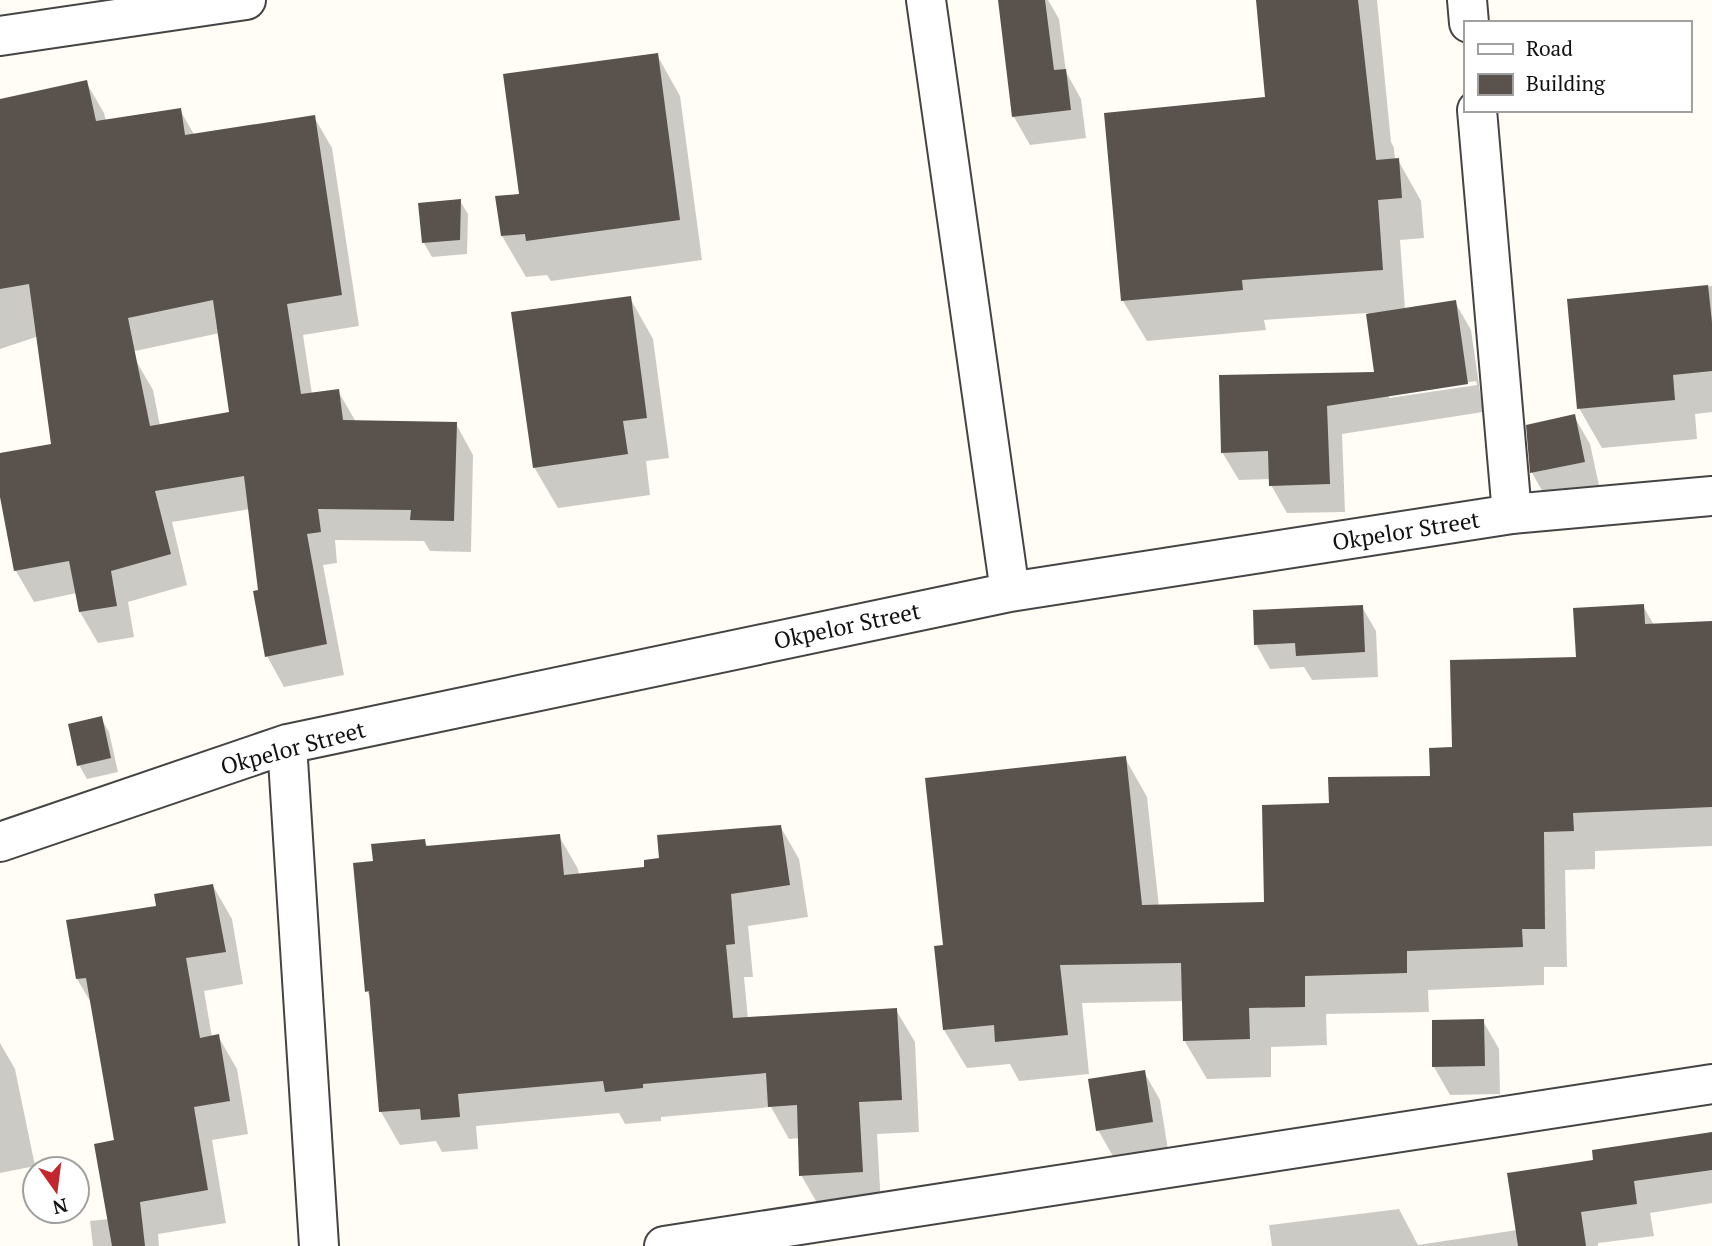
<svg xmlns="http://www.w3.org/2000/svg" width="1712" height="1246" font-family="'PT Serif',serif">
<rect width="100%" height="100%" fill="#fffdf5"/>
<!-- shadow -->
<path fill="#0003" fill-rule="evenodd" d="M 999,0 L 1048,0 L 1059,19 L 1066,72 L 1081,99 L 1086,138 L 1030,145 L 1014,117 Z
M 1258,0 L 1377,0 L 1391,142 L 1394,148 L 1395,160 L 1398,160 L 1421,201 L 1424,238 L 1400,240 L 1405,309 L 1455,302 L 1471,330 L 1483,412 L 1342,434 L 1345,512 L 1287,513 L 1271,485 L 1271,479 L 1239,480 L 1222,452 L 1376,373 L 1368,313 L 1264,320 L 1266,330 L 1147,341 L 1123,301 L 1267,98 ZM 1476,381 L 1477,385 L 1389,398 L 1389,395 Z
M 657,55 L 680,96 L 702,260 L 551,281 L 547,275 L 526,277 L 502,236 L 497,197 L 521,195 Z
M 86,82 L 104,113 L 106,121 L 180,110 L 195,136 L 314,117 L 332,148 L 359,326 L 303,335 L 312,394 L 338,391 L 356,422 L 456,424 L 473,455 L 471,552 L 430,551 L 424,541 L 335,540 L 337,563 L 323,565 L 344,675 L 284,687 L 267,656 L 250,509 L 172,522 L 187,585 L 128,602 L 134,637 L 98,643 L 80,612 L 77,593 L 34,602 L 16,571 L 0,487 L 0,455 L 53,445 L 135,359 L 153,390 L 160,426 L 231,413 L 220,333 L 135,351 L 130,343 L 45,334 L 0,349 L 0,101 Z
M 460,201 L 468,214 L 467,254 L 432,257 L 424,243 Z
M 1712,286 L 1712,412 L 1695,414 L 1697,439 L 1602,448 L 1579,408 L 1568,301 Z
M 630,298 L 653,339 L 669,458 L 646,461 L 650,495 L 558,508 L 534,467 Z
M 1574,416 L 1590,444 L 1600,490 L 1548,501 L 1532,473 L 1528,426 Z
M 1643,606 L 1654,625 L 1712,623 L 1712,846 L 1595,851 L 1595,869 L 1565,870 L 1567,967 L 1544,967 L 1544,985 L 1428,990 L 1429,1012 L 1326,1014 L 1327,1045 L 1271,1047 L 1271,1077 L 1207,1079 L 1184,1040 L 1183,1001 L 1082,1003 L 1089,1074 L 1019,1081 L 1010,1064 L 967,1068 L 944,1030 L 945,946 L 1125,758 L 1147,797 L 1159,907 L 1265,904 L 1331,805 L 1432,777 L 1454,749 L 1577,659 Z
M 1362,607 L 1376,631 L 1378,677 L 1312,680 L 1304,667 L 1270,669 L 1256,644 Z
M 101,718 L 109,732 L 118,772 L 87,779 L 79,765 Z
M 780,826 L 799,859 L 808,917 L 748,926 L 753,977 L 744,977 L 748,1019 L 896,1010 L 915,1042 L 919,1132 L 877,1134 L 881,1205 L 820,1208 L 801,1175 L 800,1138 L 789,1139 L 771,1107 L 661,1117 L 661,1121 L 625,1124 L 619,1113 L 476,1126 L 478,1149 L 442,1152 L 436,1141 L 400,1145 L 381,1112 L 371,999 L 367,991 L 375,863 L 424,841 L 429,848 L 559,836 L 578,869 L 579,875 L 646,869 L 661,860 Z
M 213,886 L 232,919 L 243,984 L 204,991 L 212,1037 L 218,1036 L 237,1069 L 248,1134 L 212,1140 L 226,1223 L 158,1234 L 159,1246 L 93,1246 L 90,1221 L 109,1219 L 116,1141 L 93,1006 L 77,979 L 68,921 L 158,907 Z
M 1483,1021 L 1499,1049 L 1500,1094 L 1450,1095 L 1434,1067 Z
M 0,1043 L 15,1069 L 35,1166 L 0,1173 Z
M 1144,1072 L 1160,1100 L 1168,1150 L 1114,1158 L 1098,1130 Z
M 1712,1134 L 1712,1203 L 1650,1213 L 1654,1236 L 1598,1243 L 1598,1246 L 1272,1246 L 1269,1225 L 1399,1209 L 1418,1245 L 1517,1230 L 1595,1161 Z"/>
<!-- building -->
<path fill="#5a524d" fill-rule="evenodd" d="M 998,0 L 1045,0 L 1054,70 L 1066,69 L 1071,110 L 1012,117 Z
M 1256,0 L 1358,0 L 1376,160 L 1399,158 L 1402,198 L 1378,200 L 1383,270 L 1242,280 L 1243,290 L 1121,301 L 1104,113 L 1265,97 Z
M 658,53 L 680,220 L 526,241 L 525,234 L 501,236 L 495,196 L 519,194 L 503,74 Z
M 87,80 L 96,121 L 181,108 L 185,135 L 315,115 L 342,295 L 287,304 L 301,394 L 339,389 L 343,420 L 457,422 L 454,521 L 410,520 L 411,510 L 318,509 L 321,532 L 307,534 L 327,644 L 265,657 L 253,591 L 258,590 L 244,476 L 155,491 L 171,554 L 111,571 L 117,606 L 79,612 L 69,561 L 14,571 L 0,497 L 0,453 L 51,444 L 29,284 L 0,289 L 0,99 ZM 213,300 L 229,412 L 150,426 L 128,318 Z
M 461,199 L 460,240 L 422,243 L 418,203 Z
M 1708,285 L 1712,322 L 1712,371 L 1673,375 L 1675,400 L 1577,409 L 1567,299 Z
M 631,296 L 647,418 L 623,421 L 628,454 L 533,468 L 511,312 Z
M 1456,300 L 1468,384 L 1327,406 L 1330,484 L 1269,486 L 1268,451 L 1221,453 L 1219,375 L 1374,372 L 1366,314 Z
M 1575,414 L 1585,462 L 1530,473 L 1526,425 Z
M 1644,604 L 1645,624 L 1712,621 L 1712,807 L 1573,813 L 1574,831 L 1544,832 L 1545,929 L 1522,929 L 1523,947 L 1407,951 L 1407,973 L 1305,976 L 1305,1007 L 1249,1008 L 1250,1039 L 1183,1041 L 1181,963 L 1060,965 L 1068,1035 L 995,1042 L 994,1025 L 943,1030 L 934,946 L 943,945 L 925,778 L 1126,756 L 1142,905 L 1264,902 L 1262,805 L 1329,803 L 1328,777 L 1430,776 L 1429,748 L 1452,747 L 1450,660 L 1576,657 L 1573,608 Z
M 1363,605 L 1365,652 L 1296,656 L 1295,643 L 1254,645 L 1253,610 Z
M 102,716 L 111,758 L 77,766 L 68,724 Z
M 781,825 L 790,885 L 731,894 L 735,944 L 726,945 L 733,1018 L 897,1008 L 902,1100 L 859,1102 L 863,1172 L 799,1176 L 797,1105 L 768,1107 L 766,1073 L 643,1084 L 643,1088 L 605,1092 L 603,1081 L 458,1094 L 460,1117 L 421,1120 L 420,1109 L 379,1112 L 369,991 L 365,992 L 353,863 L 373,861 L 371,844 L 425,839 L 426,846 L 560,834 L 564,875 L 644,867 L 644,860 L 659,858 L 657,835 Z
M 213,884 L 226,952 L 186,958 L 200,1038 L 219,1034 L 230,1101 L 194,1107 L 208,1190 L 140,1202 L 145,1246 L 112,1246 L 94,1144 L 114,1140 L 86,978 L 76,979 L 66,920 L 156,906 L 154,894 Z
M 1484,1019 L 1485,1066 L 1432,1067 L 1432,1020 Z
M 1145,1070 L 1153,1122 L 1096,1131 L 1088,1079 Z
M 1712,1132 L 1712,1170 L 1634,1181 L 1637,1204 L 1581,1212 L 1586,1246 L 1518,1246 L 1507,1173 L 1593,1160 L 1592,1150 Z"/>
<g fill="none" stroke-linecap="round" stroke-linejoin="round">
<!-- minor casing -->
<g stroke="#444" stroke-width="42">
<path id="minor" d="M 926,0 L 1010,592
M 1467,0 L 1469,23
M 0,36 L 246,0
M 1477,110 L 1512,514
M 287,744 L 319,1246
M 0,842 L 287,744 L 1010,592 L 1512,514 L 1712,496
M 664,1246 L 1712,1084"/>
</g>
<!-- minor -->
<use href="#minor" stroke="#fff" stroke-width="38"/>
</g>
<g text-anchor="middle" stroke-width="7" stroke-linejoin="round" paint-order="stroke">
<!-- street labels -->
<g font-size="23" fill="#111" stroke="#fff">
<text transform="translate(1406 531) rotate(-9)" y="8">Okpelor Street</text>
<text transform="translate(847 626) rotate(-12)" y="8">Okpelor Street</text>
<text transform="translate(293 748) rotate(-15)" y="8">Okpelor Street</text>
</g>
</g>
<!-- legend -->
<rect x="1464" y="21" width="228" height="91" fill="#ffffff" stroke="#a0a0a0" stroke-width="2"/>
<rect x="1478" y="44" width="35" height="10" fill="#ffffff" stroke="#a0a0a0" stroke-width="2"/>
<text x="1526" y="56" font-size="21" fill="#111111">Road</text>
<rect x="1478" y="74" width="35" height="21" fill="#5a524d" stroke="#a0a0a0" stroke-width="2"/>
<text x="1526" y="91" font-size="21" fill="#111111">Building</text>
<!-- north arrow -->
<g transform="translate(56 1190) rotate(166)"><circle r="33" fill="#ffffff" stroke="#a0a0a0" stroke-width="2"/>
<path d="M0-5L12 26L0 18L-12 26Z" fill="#c4262e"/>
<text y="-10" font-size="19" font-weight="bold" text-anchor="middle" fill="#111111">N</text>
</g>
</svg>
